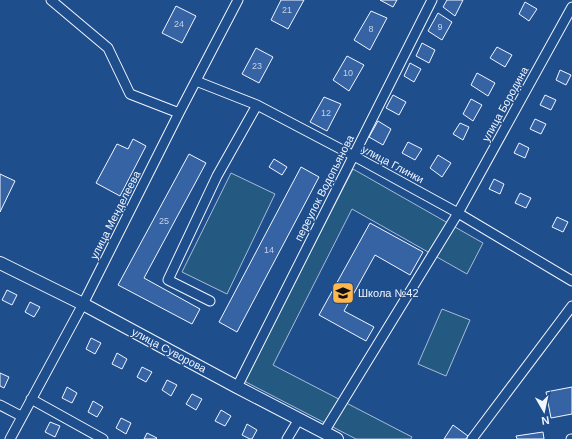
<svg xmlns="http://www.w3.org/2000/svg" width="572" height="439" font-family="Arial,sans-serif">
<rect width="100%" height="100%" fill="#1f4e8c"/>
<!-- green -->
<path fill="#245a82" stroke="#a8bbd7" d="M 353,169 L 483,243 L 467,274 L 352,209 L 273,365 L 412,437 L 411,439 L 356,439 L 244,381 Z
M 231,173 L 275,194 L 227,294 L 182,272 Z
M 442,309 L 470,320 L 446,376 L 418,364 Z"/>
<!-- building -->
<path fill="#3563a3" stroke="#f2f6ff" d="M 281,0 L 304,0 L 288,29 L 271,20 Z
M 380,0 L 397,0 L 393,7 Z
M 447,0 L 463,0 L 455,16 L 443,7 Z
M 525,2 L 537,9 L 529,21 L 519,14 Z
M 176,6 L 196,16 L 182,43 L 162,33 Z
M 371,11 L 387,18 L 370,50 L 354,40 Z
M 438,13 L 452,22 L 442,40 L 428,31 Z
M 422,43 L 435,50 L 429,63 L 416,56 Z
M 497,47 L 512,55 L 505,67 L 490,58 Z
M 256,48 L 273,57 L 259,83 L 242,74 Z
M 347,56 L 364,65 L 349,91 L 333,80 Z
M 410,63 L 421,69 L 414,82 L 404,76 Z
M 560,70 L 571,75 L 566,85 L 556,80 Z
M 477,73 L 495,83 L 488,96 L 471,85 Z
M 393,95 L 406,102 L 399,115 L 386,108 Z
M 545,95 L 556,100 L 551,110 L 540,105 Z
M 324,97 L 341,104 L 327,131 L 310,122 Z
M 471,99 L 482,105 L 473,121 L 463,114 Z
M 535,119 L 546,124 L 541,134 L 530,129 Z
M 378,121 L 391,129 L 383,145 L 369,137 Z
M 460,123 L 469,127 L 463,140 L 453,134 Z
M 133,139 L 146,146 L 120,196 L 96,183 L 117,144 L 128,149 Z
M 408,142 L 422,149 L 415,160 L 402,153 Z
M 519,143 L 529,148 L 525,158 L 514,153 Z
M 189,154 L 206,163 L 144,278 L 200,309 L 192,324 L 118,285 Z
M 438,155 L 451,163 L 442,177 L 430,168 Z
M 274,159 L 287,167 L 282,175 L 269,167 Z
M 301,167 L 319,177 L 237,332 L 219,322 Z
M 0,174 L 15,181 L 0,212 Z
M 494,179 L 504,184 L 500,194 L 489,189 Z
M 520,193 L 531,198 L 526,208 L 515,203 Z
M 557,217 L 568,222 L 563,232 L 552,227 Z
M 370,223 L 423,252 L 410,275 L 375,255 L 344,311 L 374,327 L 366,341 L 319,315 Z
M 7,290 L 17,295 L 12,305 L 2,300 Z
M 30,302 L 40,307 L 34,317 L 25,312 Z
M 91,338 L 101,343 L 95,354 L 86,349 Z
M 117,353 L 127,359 L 122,369 L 112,364 Z
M 142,367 L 152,372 L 146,382 L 137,377 Z
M 0,373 L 9,377 L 4,388 L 0,386 Z
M 167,380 L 177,385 L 171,396 L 162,390 Z
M 67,387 L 77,393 L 72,403 L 62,398 Z
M 572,387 L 572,414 L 551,418 L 546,392 Z
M 192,394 L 202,399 L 196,410 L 186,404 Z
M 93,401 L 103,407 L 97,417 L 88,412 Z
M 221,410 L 231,416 L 225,426 L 215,421 Z
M 121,418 L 131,423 L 126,434 L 116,428 Z
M 50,422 L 60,426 L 55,437 L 45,432 Z
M 247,424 L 257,430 L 252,439 L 250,439 L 242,435 Z
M 453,425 L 468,436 L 466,439 L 444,439 Z
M 543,432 L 544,439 L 517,439 L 516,436 Z
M 147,433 L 157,438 L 156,439 L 144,439 Z"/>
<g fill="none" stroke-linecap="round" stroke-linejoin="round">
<!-- minor casing -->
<g stroke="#f2f6ff" stroke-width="11">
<path id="minor" d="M 51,0 L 108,48 L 130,94 L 179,113
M 196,81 L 257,105 L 354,156 L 458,213 L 572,281
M 210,301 L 168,280 L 217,176 L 257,105
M 237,387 L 432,0
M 31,399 L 103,439
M 0,405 L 21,416
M 324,432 L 458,213 L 572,7
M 10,439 L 83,304 L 179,113 L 238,0
M 287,439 L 299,419
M 472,439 L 572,306
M 571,439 L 572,439"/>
</g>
<!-- tertiary casing -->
<g stroke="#f2f6ff" stroke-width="14">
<path id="tertiary" d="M 0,263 L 83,304 L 237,387 L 337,439"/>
</g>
<!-- minor -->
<use href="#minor" stroke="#1f4e8c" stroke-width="9"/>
<!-- tertiary -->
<use href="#tertiary" stroke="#1f4e8c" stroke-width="12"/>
</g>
<!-- icons -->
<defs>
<g id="school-square" transform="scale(1.15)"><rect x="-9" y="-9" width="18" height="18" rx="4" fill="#ffb74d" stroke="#1f4e8c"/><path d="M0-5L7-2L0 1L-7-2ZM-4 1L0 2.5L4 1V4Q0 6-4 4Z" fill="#111"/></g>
</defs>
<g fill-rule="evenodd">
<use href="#school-square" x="343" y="293"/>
</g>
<g text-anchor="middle" stroke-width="3" stroke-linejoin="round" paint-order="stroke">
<!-- number labels -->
<g font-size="9" fill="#c3d1e8">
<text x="287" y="13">21</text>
<text x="179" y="27">24</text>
<text x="440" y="30">9</text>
<text x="371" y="32">8</text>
<text x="257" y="69">23</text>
<text x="348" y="76">10</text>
<text x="326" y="116">12</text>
<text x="164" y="224">25</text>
<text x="269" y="253">14</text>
</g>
<!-- street labels -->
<g font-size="11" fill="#f2f6ff" stroke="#1f4e8c">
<text transform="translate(505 104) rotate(-61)" y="4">улица Бородина</text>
<text transform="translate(393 164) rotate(28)" y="4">улица Глинки</text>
<text transform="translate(324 188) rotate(-63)" y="4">переулок Водопьянова</text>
<text transform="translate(115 215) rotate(-63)" y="4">улица Менделеева</text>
<text transform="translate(169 350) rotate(28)" y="4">улица Суворова</text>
</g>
<!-- poi labels -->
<g font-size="11" fill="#f2f6ff" stroke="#1f4e8c" text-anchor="start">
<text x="358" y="297">Школа №42</text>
</g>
</g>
<!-- north arrow -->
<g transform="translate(544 411) rotate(171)" stroke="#1f4e8c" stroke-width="3" paint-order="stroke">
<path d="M0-3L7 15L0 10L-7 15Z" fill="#f2f6ff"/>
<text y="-6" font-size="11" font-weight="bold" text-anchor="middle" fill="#f2f6ff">N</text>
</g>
</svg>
